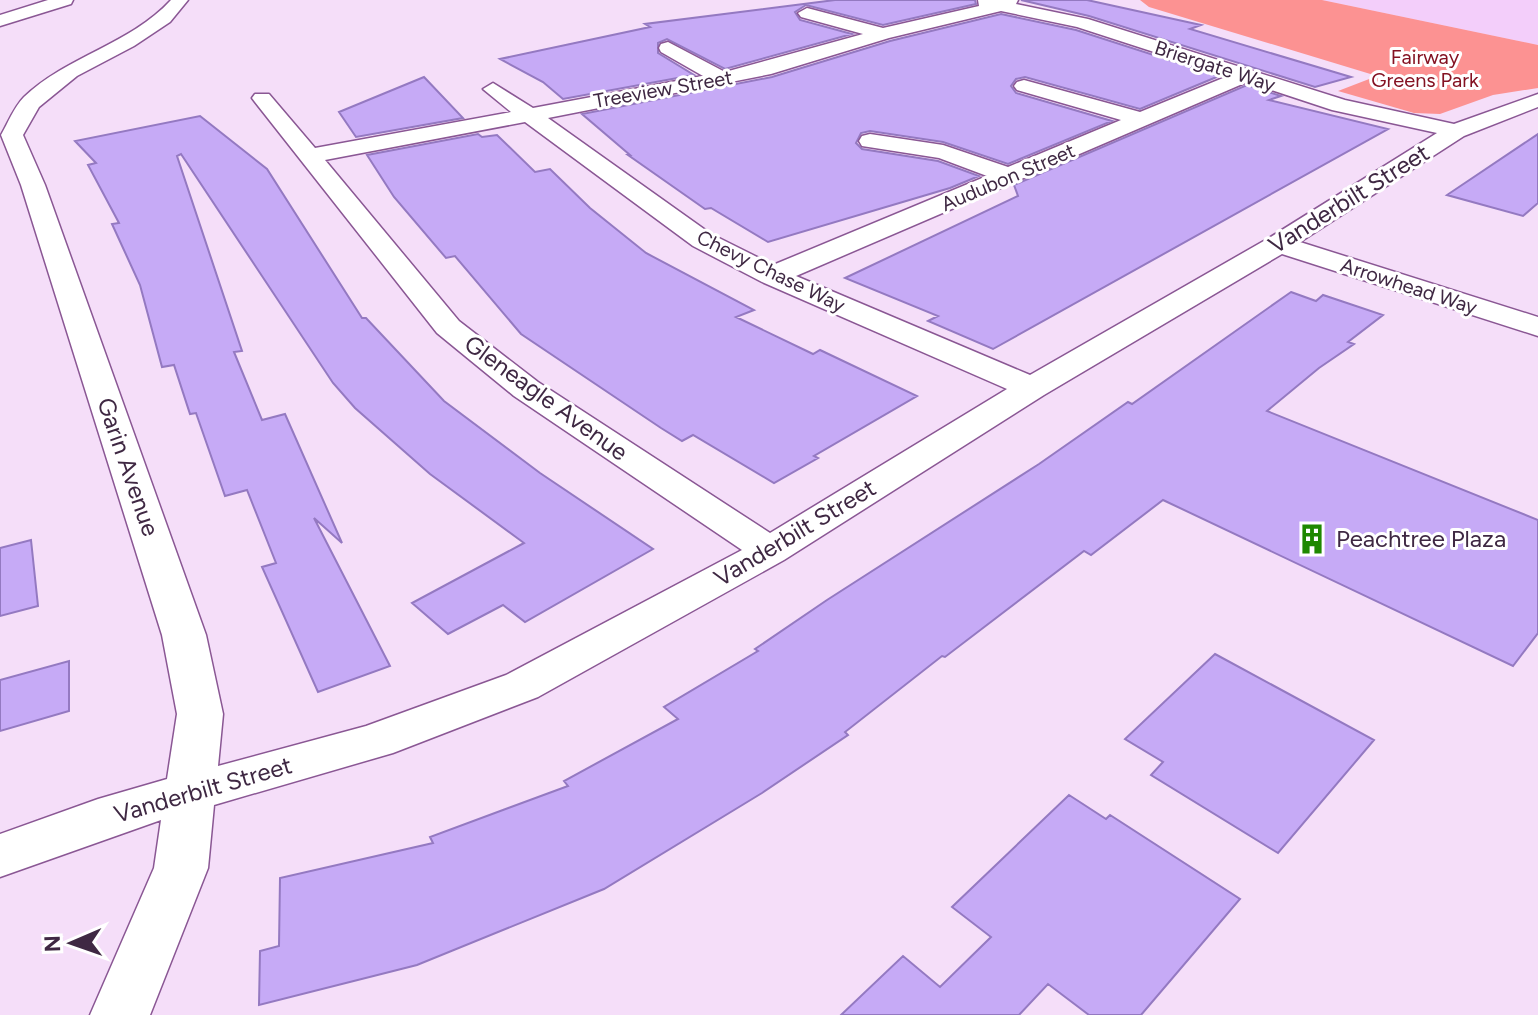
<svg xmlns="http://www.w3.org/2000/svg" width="1538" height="1015" font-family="Figtree,sans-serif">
<rect width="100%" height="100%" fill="#f5def9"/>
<!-- built -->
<path fill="#f3cefa" d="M 1322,0 L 1538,0 L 1538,45 Z"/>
<!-- green -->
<path fill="#fc9292" d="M 1140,0 L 1322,0 L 1538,45 L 1538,88 L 1493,95 L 1440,114 L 1414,113 L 1338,91 L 1377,76 L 1149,7 Z"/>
<!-- building -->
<path fill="#c6aaf6" stroke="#9479c1" stroke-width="2" d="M 835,0 L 975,0 L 976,4 L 883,25 L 806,5 L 795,12 L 800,20 L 852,34 L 725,69 L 667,39 L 658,43 L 658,53 L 694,75 L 563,99 L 543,82 L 500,59 L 650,27 L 645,24 Z
M 1021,0 L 1087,0 L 1201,25 L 1190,29 L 1351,77 L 1315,87 L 1089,16 Z
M 1001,14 L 1076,30 L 1219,76 L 1140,109 L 1025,77 L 1016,79 L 1011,86 L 1016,93 L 1112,121 L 1008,164 L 943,142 L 870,131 L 861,133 L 856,143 L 862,149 L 938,161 L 979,176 L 950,188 L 768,242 L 711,208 L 705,209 L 628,155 L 630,155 L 582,114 L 772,77 L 890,41 Z
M 424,77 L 463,118 L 356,137 L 339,112 Z
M 1247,85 L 1281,96 L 1269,100 L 1388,129 L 993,349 L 928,321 L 938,316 L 845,278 L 1018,196 L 1014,185 Z
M 200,116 L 267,169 L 362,318 L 366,318 L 444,401 L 540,473 L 653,549 L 525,622 L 503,605 L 448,634 L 412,603 L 524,543 L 430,474 L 355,408 L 333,383 L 181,154 L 177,156 L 242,351 L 234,352 L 262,420 L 285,414 L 342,543 L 314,518 L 390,666 L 318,692 L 262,567 L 276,563 L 247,490 L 225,496 L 196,413 L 190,414 L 174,365 L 162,367 L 140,285 L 112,224 L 119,223 L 88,165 L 96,163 L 75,141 Z
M 478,134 L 482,137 L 497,135 L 535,172 L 550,169 L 590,208 L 646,253 L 754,310 L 736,317 L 813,354 L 820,350 L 917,396 L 814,456 L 818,458 L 774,483 L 693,435 L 682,441 L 661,428 L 521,334 L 455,256 L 446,258 L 394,197 L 367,155 Z
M 1538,134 L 1538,203 L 1523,216 L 1447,195 Z
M 1291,292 L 1316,301 L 1323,295 L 1383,315 L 1348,342 L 1354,344 L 1319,368 L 1267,411 L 1538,520 L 1538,633 L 1513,666 L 1163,500 L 1091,555 L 1084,551 L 945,657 L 942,656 L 845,732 L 848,735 L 762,793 L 604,889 L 417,965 L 259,1005 L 260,951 L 279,946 L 280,878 L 433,843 L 430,837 L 568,786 L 564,781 L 678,719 L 664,707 L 758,651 L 755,649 L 827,600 L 1039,464 L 1128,402 L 1132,404 Z
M 31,540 L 38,606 L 0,616 L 0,548 Z
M 1215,654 L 1374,740 L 1278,853 L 1151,775 L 1163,762 L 1125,739 Z
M 69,661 L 69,711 L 0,731 L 0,680 Z
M 1069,795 L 1106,819 L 1110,815 L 1240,899 L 1141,1015 L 1089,1015 L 1048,984 L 1019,1015 L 841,1015 L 903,956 L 940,987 L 991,937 L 952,907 Z"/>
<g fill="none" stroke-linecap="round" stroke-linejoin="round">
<!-- street casing -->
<g stroke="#8a5794" stroke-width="3">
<path id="street" d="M 48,0 L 73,0 L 71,4 L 0,26 L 0,15 Z
M 171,0 L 188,0 L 170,22 L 134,46 L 77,76 L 39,107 L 23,135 L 45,185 L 206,635 L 223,714 L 218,766 L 366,726 L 506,675 L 742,550 L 514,396 L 437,333 L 255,102 L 252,98 L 255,94 L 269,94 L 315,148 L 511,112 L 483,89 L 493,83 L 533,108 L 703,76 L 661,52 L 659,48 L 661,44 L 668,42 L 725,72 L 863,34 L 801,17 L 798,13 L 807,8 L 883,28 L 979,6 L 978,0 L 1018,0 L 1016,4 L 1088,19 L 1345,100 L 1454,124 L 1538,94 L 1538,107 L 1464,136 L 1300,242 L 1538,317 L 1538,336 L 1282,254 L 1044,395 L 784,560 L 538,697 L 393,753 L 214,805 L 208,868 L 150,1015 L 90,1015 L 154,868 L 161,820 L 0,877 L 0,834 L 98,799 L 167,779 L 177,714 L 162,635 L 21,185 L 1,135 C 8,123 14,107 24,97 C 67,56 131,44 171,0 ZM 1001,11 L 1077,27 L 1228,76 L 1140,112 L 1024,80 L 1017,82 L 1014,86 L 1017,90 L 1121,120 L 1008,167 L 943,145 L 870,134 L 862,136 L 859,141 L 862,146 L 939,158 L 987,176 L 773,265 L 711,234 L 548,118 L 771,74 L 889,38 ZM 1247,82 L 1332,110 L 1437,133 L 1269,238 L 1030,375 L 796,276 ZM 525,122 L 693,246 L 762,282 L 1007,389 L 770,533 L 538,382 L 459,321 L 325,160 Z"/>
</g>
<!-- street -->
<use href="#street" fill="#fff" fill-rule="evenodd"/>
</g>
<!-- icons -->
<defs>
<g id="building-bare" transform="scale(2.4)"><path d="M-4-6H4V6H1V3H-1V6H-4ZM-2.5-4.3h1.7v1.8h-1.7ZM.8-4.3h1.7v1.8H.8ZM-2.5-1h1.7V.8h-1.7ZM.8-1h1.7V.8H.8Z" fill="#1e8800" stroke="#fff" stroke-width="2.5" paint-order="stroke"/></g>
</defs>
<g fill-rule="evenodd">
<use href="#building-bare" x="1312" y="539"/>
</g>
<g text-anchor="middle" stroke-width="6" stroke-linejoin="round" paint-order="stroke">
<!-- far-park labels -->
<g font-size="20" fill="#841222" stroke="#fff">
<text x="1425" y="64">Fairway<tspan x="1425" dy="23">Greens Park</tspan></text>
</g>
<!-- far-street labels -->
<g font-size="20" fill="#3f2843" stroke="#fff">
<text transform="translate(1215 66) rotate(18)" y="7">Briergate Way</text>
<text transform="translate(663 89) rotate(-10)" y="7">Treeview Street</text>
<text transform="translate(1008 177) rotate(-23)" y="7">Audubon Street</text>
<text transform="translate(771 271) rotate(26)" y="7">Chevy Chase Way</text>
<text transform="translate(1409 286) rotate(18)" y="7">Arrowhead Way</text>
</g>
<!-- street labels -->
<g font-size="24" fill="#3f2843" stroke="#fff">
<text transform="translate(1349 199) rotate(-32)" y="8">Vanderbilt Street</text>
<text transform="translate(546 398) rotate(36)" y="8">Gleneagle Avenue</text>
<text transform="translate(128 467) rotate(71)" y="8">Garin Avenue</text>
<text transform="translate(795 533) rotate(-31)" y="8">Vanderbilt Street</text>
<text transform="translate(203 790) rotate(-16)" y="8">Vanderbilt Street</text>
</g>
<!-- poi labels -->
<g font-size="24" fill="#3f2843" stroke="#fff" text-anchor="start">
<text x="1336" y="547">Peachtree Plaza</text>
</g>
</g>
<!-- north arrow -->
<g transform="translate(72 943) rotate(268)" stroke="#ffffff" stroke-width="6" paint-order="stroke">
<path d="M0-6L14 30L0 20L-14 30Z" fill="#3f2843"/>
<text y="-12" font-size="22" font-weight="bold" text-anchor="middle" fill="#3f2843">N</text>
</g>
</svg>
